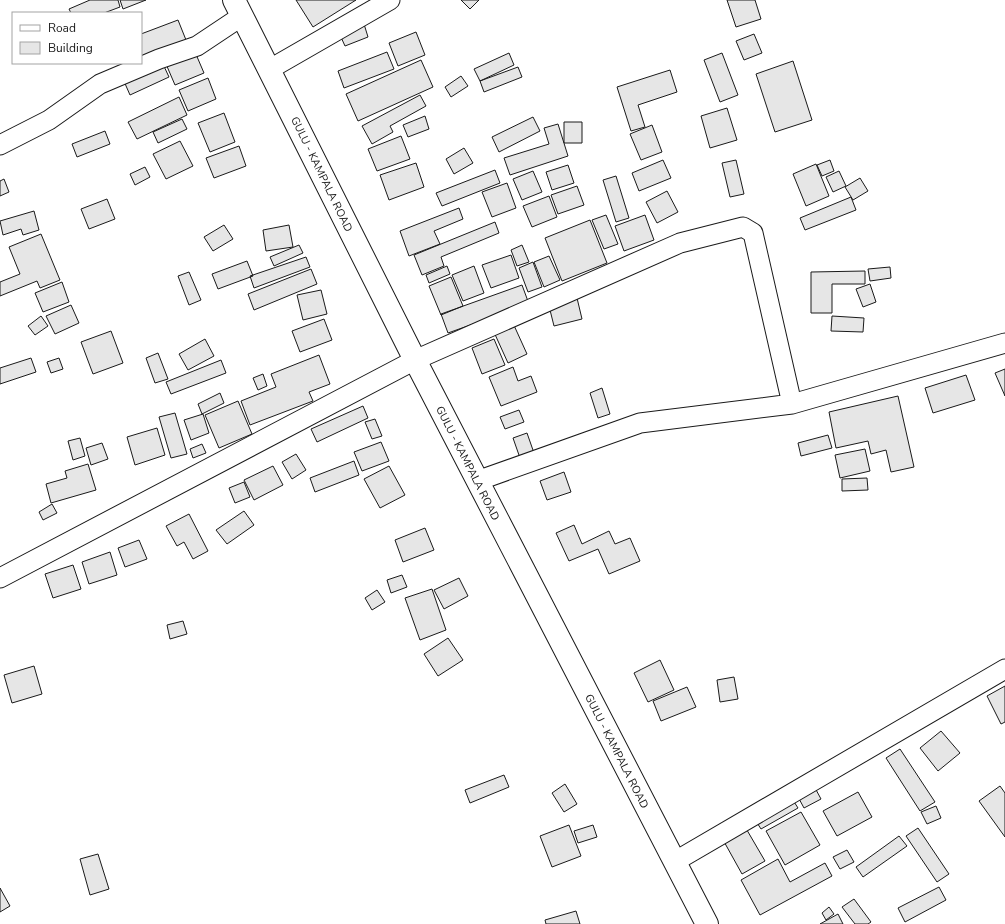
<svg xmlns="http://www.w3.org/2000/svg" width="1005" height="924" font-family="'Nunito Sans',sans-serif">
<rect width="100%" height="100%" fill="#fff"/>
<!-- building -->
<path fill="#e6e6e6" stroke="#1a1a1a" d="M 90,0 L 118,0 L 120,7 L 104,13 L 71,13 L 69,9 Z
M 120,0 L 146,0 L 123,9 Z
M 296,0 L 356,0 L 313,27 Z
M 461,0 L 479,0 L 470,9 Z
M 727,0 L 755,0 L 761,19 L 736,27 Z
M 178,20 L 188,45 L 141,62 L 141,34 Z
M 364,24 L 368,37 L 345,46 L 340,35 Z
M 416,32 L 425,55 L 398,66 L 389,43 Z
M 754,34 L 762,53 L 744,60 L 736,41 Z
M 195,52 L 204,73 L 175,85 L 166,64 Z
M 387,52 L 394,69 L 344,88 L 338,71 Z
M 509,53 L 514,65 L 480,81 L 474,69 Z
M 722,53 L 738,95 L 720,102 L 704,60 Z
M 421,60 L 433,87 L 358,121 L 346,94 Z
M 793,61 L 812,120 L 775,132 L 756,74 Z
M 162,62 L 169,77 L 130,95 L 123,79 Z
M 518,67 L 522,77 L 484,92 L 480,81 Z
M 670,70 L 677,92 L 638,105 L 645,127 L 631,131 L 617,87 Z
M 461,76 L 468,86 L 451,97 L 445,87 Z
M 208,78 L 216,99 L 188,111 L 179,90 Z
M 420,95 L 426,106 L 390,126 L 393,132 L 372,144 L 362,126 Z
M 179,97 L 187,115 L 137,139 L 128,122 Z
M 727,108 L 737,140 L 710,148 L 701,116 Z
M 224,113 L 235,142 L 210,152 L 198,123 Z
M 425,116 L 429,129 L 408,137 L 403,125 Z
M 533,117 L 540,131 L 499,152 L 492,137 Z
M 182,119 L 187,129 L 158,143 L 153,132 Z
M 564,122 L 582,122 L 582,143 L 564,143 Z
M 558,124 L 568,156 L 510,175 L 504,158 L 549,144 L 544,128 Z
M 652,125 L 662,152 L 641,160 L 630,134 Z
M 105,131 L 110,144 L 77,157 L 72,144 Z
M 401,136 L 410,159 L 377,171 L 368,149 Z
M 180,141 L 193,166 L 166,179 L 153,154 Z
M 239,146 L 246,166 L 214,178 L 206,158 Z
M 464,148 L 473,163 L 454,174 L 446,159 Z
M 663,160 L 671,178 L 639,191 L 632,173 Z
M 736,160 L 744,194 L 730,197 L 722,163 Z
M 830,160 L 834,171 L 822,176 L 817,165 Z
M 416,163 L 424,187 L 389,200 L 380,175 Z
M 816,164 L 829,196 L 806,206 L 793,174 Z
M 568,165 L 574,183 L 552,190 L 546,172 Z
M 145,167 L 150,177 L 135,185 L 130,174 Z
M 495,170 L 500,183 L 442,206 L 436,193 Z
M 533,171 L 542,192 L 522,200 L 513,179 Z
M 839,171 L 846,186 L 833,192 L 826,177 Z
M 616,176 L 629,218 L 616,222 L 603,180 Z
M 860,178 L 868,191 L 853,200 L 845,187 Z
M 4,179 L 9,192 L 0,196 L 0,181 Z
M 507,183 L 516,208 L 492,217 L 482,192 Z
M 577,186 L 584,205 L 558,214 L 551,195 Z
M 667,191 L 678,212 L 657,223 L 646,202 Z
M 549,196 L 557,217 L 532,227 L 523,206 Z
M 851,197 L 856,210 L 805,230 L 800,218 Z
M 107,199 L 115,219 L 89,229 L 81,209 Z
M 459,208 L 463,219 L 434,231 L 440,244 L 409,256 L 400,231 Z
M 34,211 L 39,230 L 23,235 L 21,229 L 3,235 L 0,221 Z
M 606,215 L 618,244 L 604,249 L 592,220 Z
M 645,215 L 654,240 L 624,251 L 615,226 Z
M 590,220 L 607,263 L 562,281 L 545,238 Z
M 495,222 L 499,233 L 441,257 L 444,266 L 422,275 L 414,255 Z
M 224,225 L 233,239 L 213,251 L 204,237 Z
M 289,225 L 293,247 L 266,251 L 263,230 Z
M 41,234 L 60,280 L 40,288 L 37,281 L 0,296 L 0,282 L 20,274 L 9,247 Z
M 299,245 L 303,253 L 274,266 L 270,257 Z
M 522,245 L 529,262 L 517,266 L 511,250 Z
M 511,255 L 519,278 L 491,288 L 482,265 Z
M 549,256 L 560,280 L 544,287 L 534,262 Z
M 306,257 L 310,267 L 254,288 L 250,276 Z
M 247,261 L 253,276 L 218,289 L 212,274 Z
M 533,262 L 542,287 L 528,292 L 519,268 Z
M 447,266 L 450,274 L 429,283 L 426,275 Z
M 474,266 L 484,293 L 463,301 L 452,275 Z
M 890,267 L 891,278 L 870,281 L 868,269 Z
M 311,269 L 317,284 L 254,310 L 248,294 Z
M 865,271 L 865,284 L 832,284 L 832,313 L 811,313 L 811,272 Z
M 189,272 L 201,300 L 189,305 L 178,276 Z
M 451,277 L 463,306 L 441,315 L 429,286 Z
M 62,282 L 69,302 L 43,312 L 35,293 Z
M 870,284 L 876,302 L 863,307 L 856,289 Z
M 522,285 L 529,304 L 448,333 L 441,314 Z
M 321,290 L 327,314 L 303,320 L 297,295 Z
M 577,298 L 582,319 L 554,326 L 549,306 Z
M 71,305 L 79,323 L 55,334 L 46,316 Z
M 41,316 L 48,326 L 35,335 L 28,326 Z
M 832,316 L 864,318 L 863,332 L 831,331 Z
M 324,319 L 332,340 L 300,352 L 292,331 Z
M 512,321 L 527,354 L 508,363 L 493,330 Z
M 111,331 L 123,363 L 93,374 L 81,342 Z
M 205,339 L 214,356 L 188,370 L 179,354 Z
M 494,339 L 505,365 L 482,374 L 472,348 Z
M 158,353 L 168,379 L 155,383 L 146,358 Z
M 319,355 L 330,384 L 309,392 L 313,401 L 250,425 L 241,401 L 276,387 L 271,374 Z
M 31,358 L 36,372 L 0,384 L 0,368 Z
M 59,358 L 63,369 L 51,373 L 47,362 Z
M 221,360 L 226,373 L 171,394 L 166,382 Z
M 513,367 L 518,381 L 531,376 L 537,392 L 501,406 L 489,377 Z
M 1005,369 L 1005,396 L 995,373 Z
M 263,374 L 267,386 L 258,390 L 253,378 Z
M 966,375 L 975,400 L 933,413 L 925,388 Z
M 602,388 L 610,414 L 598,418 L 590,393 Z
M 220,393 L 224,403 L 202,414 L 198,404 Z
M 898,396 L 914,467 L 891,472 L 886,450 L 871,454 L 868,441 L 836,448 L 829,412 Z
M 238,401 L 252,434 L 219,448 L 205,415 Z
M 363,406 L 368,418 L 317,442 L 311,429 Z
M 519,410 L 524,422 L 505,429 L 500,417 Z
M 175,413 L 187,454 L 171,458 L 159,417 Z
M 203,414 L 209,433 L 191,440 L 184,420 Z
M 375,419 L 382,436 L 372,439 L 365,422 Z
M 157,428 L 165,455 L 135,465 L 127,437 Z
M 527,433 L 534,453 L 520,458 L 513,438 Z
M 828,435 L 832,448 L 801,456 L 798,443 Z
M 80,438 L 85,456 L 73,460 L 68,441 Z
M 381,442 L 389,461 L 362,471 L 354,452 Z
M 102,443 L 108,459 L 91,465 L 86,448 Z
M 202,444 L 206,453 L 193,458 L 190,449 Z
M 865,449 L 870,471 L 840,478 L 835,455 Z
M 296,454 L 306,470 L 292,479 L 282,462 Z
M 354,461 L 359,475 L 315,492 L 310,478 Z
M 88,464 L 96,490 L 51,503 L 46,484 L 67,478 L 65,471 Z
M 273,466 L 283,485 L 254,500 L 244,480 Z
M 389,466 L 405,495 L 380,508 L 364,479 Z
M 564,472 L 571,492 L 547,500 L 540,481 Z
M 867,478 L 868,490 L 842,491 L 842,479 Z
M 244,482 L 250,497 L 235,503 L 229,488 Z
M 52,504 L 57,513 L 43,520 L 39,512 Z
M 244,511 L 254,525 L 227,544 L 216,530 Z
M 189,514 L 208,551 L 193,559 L 184,542 L 177,546 L 166,526 Z
M 574,525 L 582,544 L 609,531 L 615,544 L 630,538 L 640,561 L 609,574 L 598,549 L 569,561 L 556,533 Z
M 425,528 L 434,550 L 403,562 L 395,540 Z
M 139,540 L 147,559 L 125,567 L 118,548 Z
M 110,552 L 117,575 L 89,584 L 82,562 Z
M 73,565 L 81,589 L 53,598 L 45,574 Z
M 402,575 L 407,587 L 391,593 L 387,580 Z
M 459,578 L 468,596 L 444,609 L 434,590 Z
M 432,589 L 446,630 L 420,640 L 405,598 Z
M 377,590 L 385,602 L 372,610 L 365,598 Z
M 183,621 L 187,634 L 170,639 L 167,625 Z
M 448,638 L 463,660 L 438,676 L 424,654 Z
M 660,660 L 674,690 L 648,702 L 634,673 Z
M 34,666 L 42,694 L 12,703 L 4,675 Z
M 734,677 L 738,699 L 720,702 L 717,680 Z
M 1005,686 L 1005,722 L 1001,724 L 987,696 Z
M 687,687 L 696,707 L 661,721 L 653,701 Z
M 941,731 L 960,753 L 938,771 L 920,748 Z
M 900,749 L 935,802 L 920,811 L 886,758 Z
M 504,775 L 509,787 L 470,803 L 465,790 Z
M 565,784 L 577,804 L 564,812 L 552,793 Z
M 814,786 L 821,799 L 804,808 L 797,795 Z
M 1000,786 L 1005,793 L 1005,837 L 979,801 Z
M 858,792 L 872,817 L 837,836 L 823,811 Z
M 791,797 L 798,808 L 761,829 L 754,818 Z
M 936,806 L 941,818 L 927,824 L 921,812 Z
M 801,812 L 820,845 L 785,865 L 766,831 Z
M 569,825 L 581,856 L 552,867 L 540,836 Z
M 593,825 L 597,837 L 578,843 L 574,831 Z
M 744,825 L 765,861 L 742,874 L 722,838 Z
M 918,828 L 949,874 L 937,882 L 906,836 Z
M 899,836 L 907,846 L 863,877 L 856,867 Z
M 847,850 L 854,862 L 840,869 L 833,857 Z
M 98,854 L 109,889 L 90,895 L 80,859 Z
M 778,859 L 790,882 L 825,863 L 832,876 L 760,915 L 741,880 Z
M 939,887 L 946,900 L 905,922 L 898,908 Z
M 0,888 L 10,906 L 0,912 Z
M 854,899 L 871,922 L 868,924 L 855,924 L 842,907 Z
M 829,907 L 834,914 L 826,920 L 822,913 Z
M 576,911 L 580,924 L 546,924 L 545,920 Z
M 838,914 L 843,924 L 820,924 Z"/>
<g fill="none" stroke-linecap="round" stroke-linejoin="round">
<!-- minor casing -->
<g stroke="#1a1a1a" stroke-width="21">
<path id="minor" d="M 270,69 L 390,0
M 0,145 L 49,120 L 100,84 L 159,59 L 197,46 L 242,16
M 477,481 L 640,423 L 792,404 L 1005,343
M 0,578 L 415,360 L 680,243 L 743,227 L 753,233 L 792,404
M 674,862 L 1005,669"/>
</g>
<!-- primary casing -->
<g stroke="#1a1a1a" stroke-width="24">
<path id="primary" d="M 234,0 L 415,360 L 707,924"/>
</g>
<!-- minor -->
<use href="#minor" stroke="#fff" stroke-width="19"/>
<!-- primary -->
<use href="#primary" stroke="#fff" stroke-width="22"/>
</g>
<g text-anchor="middle" stroke-width="3" stroke-linejoin="round" paint-order="stroke">
<!-- street labels -->
<g font-size="11" fill="#1a1a1a" stroke="#fff">
<text transform="translate(322 174) rotate(64)" y="4">GULU - KAMPALA ROAD</text>
<text transform="translate(468 463) rotate(63)" y="4">GULU - KAMPALA ROAD</text>
<text transform="translate(617 751) rotate(63)" y="4">GULU - KAMPALA ROAD</text>
</g>
</g>
<!-- legend -->
<rect x="12" y="12" width="130" height="52" fill="#ffffff" stroke="#a3a3a3"/>
<rect x="20" y="25" width="20" height="6" fill="#ffffff" stroke="#a3a3a3"/>
<text x="48" y="32" font-size="12" fill="#1a1a1a">Road</text>
<rect x="20" y="42" width="20" height="12" fill="#e6e6e6" stroke="#a3a3a3"/>
<text x="48" y="52" font-size="12" fill="#1a1a1a">Building</text>
</svg>
